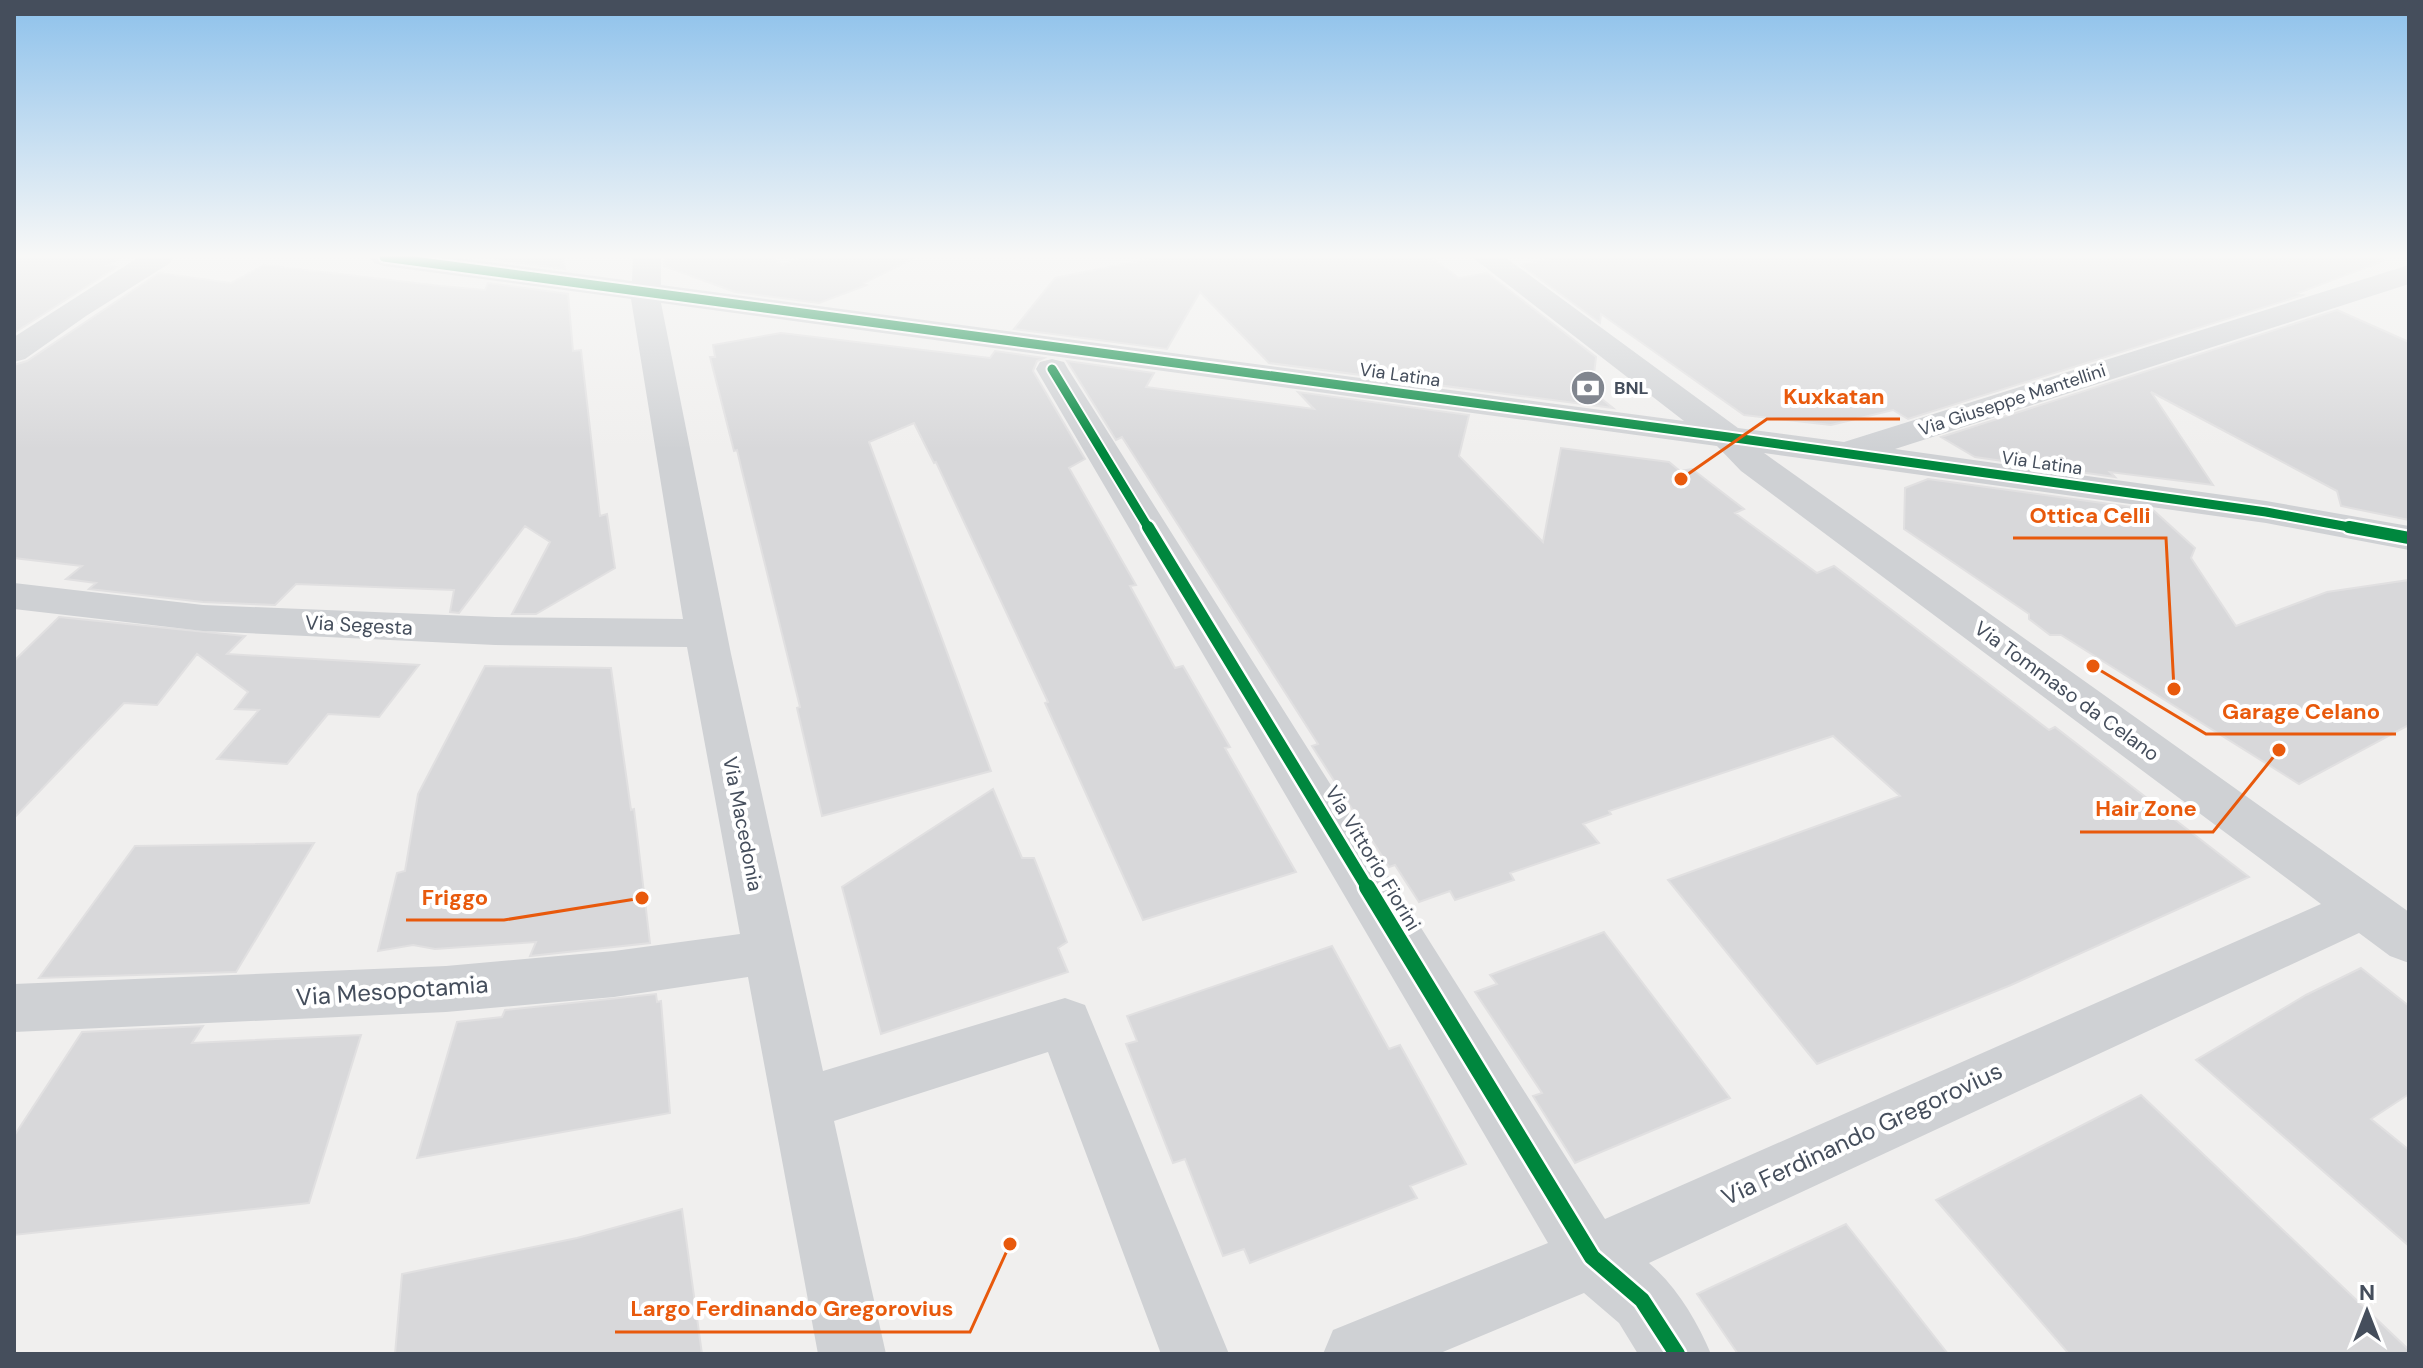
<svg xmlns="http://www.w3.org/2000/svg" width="2423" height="1368" font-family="'DM Sans',sans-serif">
<rect width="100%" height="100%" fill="#f0efee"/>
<!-- building -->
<path fill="#d8d8da" stroke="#e1e0e1" stroke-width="2" d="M 14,257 L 121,257 L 106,266 L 117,267 L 14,333 Z
M 497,257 L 564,257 L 565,269 L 496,260 Z
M 664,257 L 773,257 L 782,265 L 805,257 L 916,257 L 864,283 L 867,285 L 819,303 L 735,292 L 664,266 Z
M 1158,257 L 1431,257 L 1459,278 L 1487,273 L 1596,357 L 1592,391 L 1613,408 L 1269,363 L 1200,292 L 1167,349 L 1014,329 L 1055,278 Z
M 1556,257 L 2383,257 L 2383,261 L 2298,293 L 2303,295 L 1908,419 L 1893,410 L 1831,425 L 1744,415 L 1601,314 L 1600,323 L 1521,265 Z
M 264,265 L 441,286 L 485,290 L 488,283 L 568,294 L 573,351 L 581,350 L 600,516 L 607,514 L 615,568 L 536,614 L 512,614 L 550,542 L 525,526 L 459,613 L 450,612 L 454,590 L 296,584 L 275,605 L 203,602 L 89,589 L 96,583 L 66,579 L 82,566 L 14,558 L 14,365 L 27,361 L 159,273 L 231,283 Z
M 2337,310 L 2409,342 L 2409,520 L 2341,506 L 2337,491 L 2151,392 L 2213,485 L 2110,472 L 2115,477 L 1975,457 L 1941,437 Z
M 781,333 L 990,358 L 995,351 L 1044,358 L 1037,361 L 1033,371 L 1085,459 L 1069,468 L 1136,585 L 1130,586 L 1175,668 L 1183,666 L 1230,747 L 1225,748 L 1296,872 L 1143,920 L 1045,703 L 1048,702 L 936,462 L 934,463 L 914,423 L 869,442 L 991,771 L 822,816 L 797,708 L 800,707 L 741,467 L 737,450 L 734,451 L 710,357 L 715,357 L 713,345 Z
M 1067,361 L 1154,373 L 1146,387 L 1314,409 L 1298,392 L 1469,415 L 1459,456 L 1543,542 L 1561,448 L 1669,462 L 1680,471 L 1692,469 L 1744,509 L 1735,513 L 1817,573 L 1834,566 L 2049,730 L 2055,727 L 2249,877 L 2011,985 L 1817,1064 L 1668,880 L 1900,796 L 1833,736 L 1609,811 L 1611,814 L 1583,824 L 1599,843 L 1510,873 L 1514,880 L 1455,900 L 1450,891 L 1419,902 L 1395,865 L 1389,867 L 1312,746 L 1318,744 L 1122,437 L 1116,440 Z
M 1928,479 L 2153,510 L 2195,548 L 2191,558 L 2236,626 L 2327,592 L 2409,580 L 2409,725 L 2299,784 L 2061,635 L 2050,635 L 2029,619 L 2029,614 L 1904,529 L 1905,488 Z
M 59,617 L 245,636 L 227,654 L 419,665 L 379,717 L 328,714 L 287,764 L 217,759 L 259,710 L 235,709 L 248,692 L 197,654 L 157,705 L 124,703 L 14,818 L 14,661 Z
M 485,666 L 611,668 L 631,810 L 634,809 L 650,943 L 530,956 L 536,942 L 435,949 L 413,945 L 378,951 L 397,873 L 405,871 L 418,794 Z
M 993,789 L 1022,858 L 1034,858 L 1067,942 L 1058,948 L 1068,972 L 881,1034 L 842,887 Z
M 314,843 L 236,972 L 39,978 L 135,846 Z
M 1604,932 L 1730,1098 L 1575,1163 L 1533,1096 L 1542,1093 L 1475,992 L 1497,984 L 1490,975 Z
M 1332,946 L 1389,1049 L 1400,1045 L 1466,1164 L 1410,1186 L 1417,1198 L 1250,1263 L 1244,1249 L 1223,1256 L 1185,1159 L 1173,1163 L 1126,1044 L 1137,1041 L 1127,1016 Z
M 2361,968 L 2409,1006 L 2409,1094 L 2371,1119 L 2409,1150 L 2409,1246 L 2196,1060 L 2306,995 Z
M 656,994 L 657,1002 L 661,1001 L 670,1113 L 417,1158 L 457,1022 L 502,1017 L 505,1010 Z
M 203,1026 L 192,1043 L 361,1035 L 309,1203 L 14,1235 L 14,1136 L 82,1032 Z
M 2141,1095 L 2409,1350 L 2409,1354 L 2069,1354 L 1936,1200 Z
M 682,1209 L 702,1354 L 395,1354 L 402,1274 L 577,1238 Z
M 1846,1224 L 1948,1354 L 1738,1354 L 1697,1294 Z"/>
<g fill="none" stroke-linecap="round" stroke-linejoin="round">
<!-- minor -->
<path fill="#cfd1d4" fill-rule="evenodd" d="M 139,257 L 174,257 L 170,263 L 86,316 L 25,359 L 14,362 L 14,337 Z
M 370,257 L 451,257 L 632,281 L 633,257 L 661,257 L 661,285 L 1684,421 L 1472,257 L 1505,257 L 1738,428 L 1844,442 L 2409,265 L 2409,284 L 1895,449 L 2266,501 L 2409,526 L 2409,550 L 2266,523 L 1764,453 L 2409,912 L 2409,963 L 2390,956 L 2359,933 L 1649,1263 C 1677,1287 1697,1321 1711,1354 L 1638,1354 L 1619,1323 L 1584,1293 L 1438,1354 L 1323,1354 L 1333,1330 L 1548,1243 L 1036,369 L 1040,362 L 1052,359 L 1064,362 L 1068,369 L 1605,1219 L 2321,904 L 1741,471 L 1717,446 L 661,303 L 731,654 L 823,1071 L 1065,998 L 1085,1005 L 1229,1354 L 1161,1354 L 1048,1052 L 834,1121 L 886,1354 L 818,1354 L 748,977 L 614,997 L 446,1012 L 14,1032 L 14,984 L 446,966 L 614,951 L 740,934 L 687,647 L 495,645 L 203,631 L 14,609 L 14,583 L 203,605 L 495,617 L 683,619 L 631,299 L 384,266 L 374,263 Z"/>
<!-- cycleway-far2 casing -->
<g stroke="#fff" stroke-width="13">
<path id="cycleway-far2" d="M 384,257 L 1728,437 L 2266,512 L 2360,529
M 1052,369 L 1149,529"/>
</g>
<!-- cycleway-far1 casing -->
<g stroke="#fff" stroke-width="17">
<path id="cycleway-far1" d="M 1148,527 L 1368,889
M 2349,527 L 2409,538"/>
</g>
<!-- cycleway casing -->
<g stroke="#fff" stroke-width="21">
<path id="cycleway" d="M 1367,887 L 1592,1257 L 1642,1300 L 1677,1354"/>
</g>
<!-- cycleway-far2 -->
<use href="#cycleway-far2" stroke="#00873e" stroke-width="9"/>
<!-- cycleway-far1 -->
<use href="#cycleway-far1" stroke="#00873e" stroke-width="12"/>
<!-- cycleway -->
<use href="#cycleway" stroke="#00873e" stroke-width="16"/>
</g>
<!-- sky -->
<linearGradient id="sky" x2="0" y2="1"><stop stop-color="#8dc1eb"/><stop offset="0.57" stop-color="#f8f8f7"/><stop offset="1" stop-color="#f8f8f7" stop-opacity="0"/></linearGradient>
<rect width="2423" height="449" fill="url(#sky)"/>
<!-- icons -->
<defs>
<g id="bank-disc" transform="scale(1.8)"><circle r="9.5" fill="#81868f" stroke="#fff"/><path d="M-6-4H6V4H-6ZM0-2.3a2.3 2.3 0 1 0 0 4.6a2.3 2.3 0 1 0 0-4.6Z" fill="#fff"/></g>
</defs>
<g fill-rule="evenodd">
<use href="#bank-disc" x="1588" y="388"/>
</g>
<g text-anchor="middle" stroke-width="8" stroke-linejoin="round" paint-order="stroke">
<!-- far-street labels -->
<g font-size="18" fill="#454e5c" stroke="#fff">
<text transform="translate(1400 375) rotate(8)" y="6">Via Latina</text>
<text transform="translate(2012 400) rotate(-18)" y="6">Via Giuseppe Mantellini</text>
<text transform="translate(2042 463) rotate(8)" y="6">Via Latina</text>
</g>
<!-- far-poi labels -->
<g font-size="18" font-weight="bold" fill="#454e5c" stroke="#fff" text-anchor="start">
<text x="1614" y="394">BNL</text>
</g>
<!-- street labels -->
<g font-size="20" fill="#454e5c" stroke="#fff">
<text transform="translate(359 625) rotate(3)" y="7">Via Segesta</text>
<text transform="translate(2067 691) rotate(36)" y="7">Via Tommaso da Celano</text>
<text transform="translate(743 824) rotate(79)" y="7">Via Macedonia</text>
<text transform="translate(1373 858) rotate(59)" y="7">Via Vittorio Fiorini</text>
</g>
<!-- near-street labels -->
<g font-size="24" fill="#454e5c" stroke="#fff">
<text transform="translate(392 991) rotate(-4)" y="8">Via Mesopotamia</text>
<text transform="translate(1862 1134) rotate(-25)" y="8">Via Ferdinando Gregorovius</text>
</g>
</g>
<!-- callouts -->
<path fill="none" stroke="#e8590c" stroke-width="3" d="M1681 479L1767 419H1900M2174 689L2166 538H2013M2093 666L2206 734H2396M2279 750L2213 832H2080M642 898L504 920H406M1010 1244L970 1332H615"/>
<g fill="#e8590c" stroke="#fff" stroke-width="3">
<circle cx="1681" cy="479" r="8"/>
<circle cx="2174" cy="689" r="8"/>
<circle cx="2093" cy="666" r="8"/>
<circle cx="2279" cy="750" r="8"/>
<circle cx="642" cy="898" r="8"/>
<circle cx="1010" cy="1244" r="8"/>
</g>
<g font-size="22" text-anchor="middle" font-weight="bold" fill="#e8590c" stroke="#fff" stroke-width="8" stroke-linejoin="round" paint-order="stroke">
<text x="1834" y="404">Kuxkatan</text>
<text x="2090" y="523">Ottica Celli</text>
<text x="2301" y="719">Garage Celano</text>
<text x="2146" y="816">Hair Zone</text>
<text x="455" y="905">Friggo</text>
<text x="792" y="1316">Largo Ferdinando Gregorovius</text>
</g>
<!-- border -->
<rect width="2423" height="1368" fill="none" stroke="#454e5c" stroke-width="32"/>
<!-- north arrow -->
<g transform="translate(2367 1312)" stroke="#ffffff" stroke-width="6" paint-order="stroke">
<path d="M0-6L14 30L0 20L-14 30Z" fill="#454e5c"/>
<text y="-12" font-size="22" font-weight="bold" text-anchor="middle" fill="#454e5c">N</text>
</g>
</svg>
